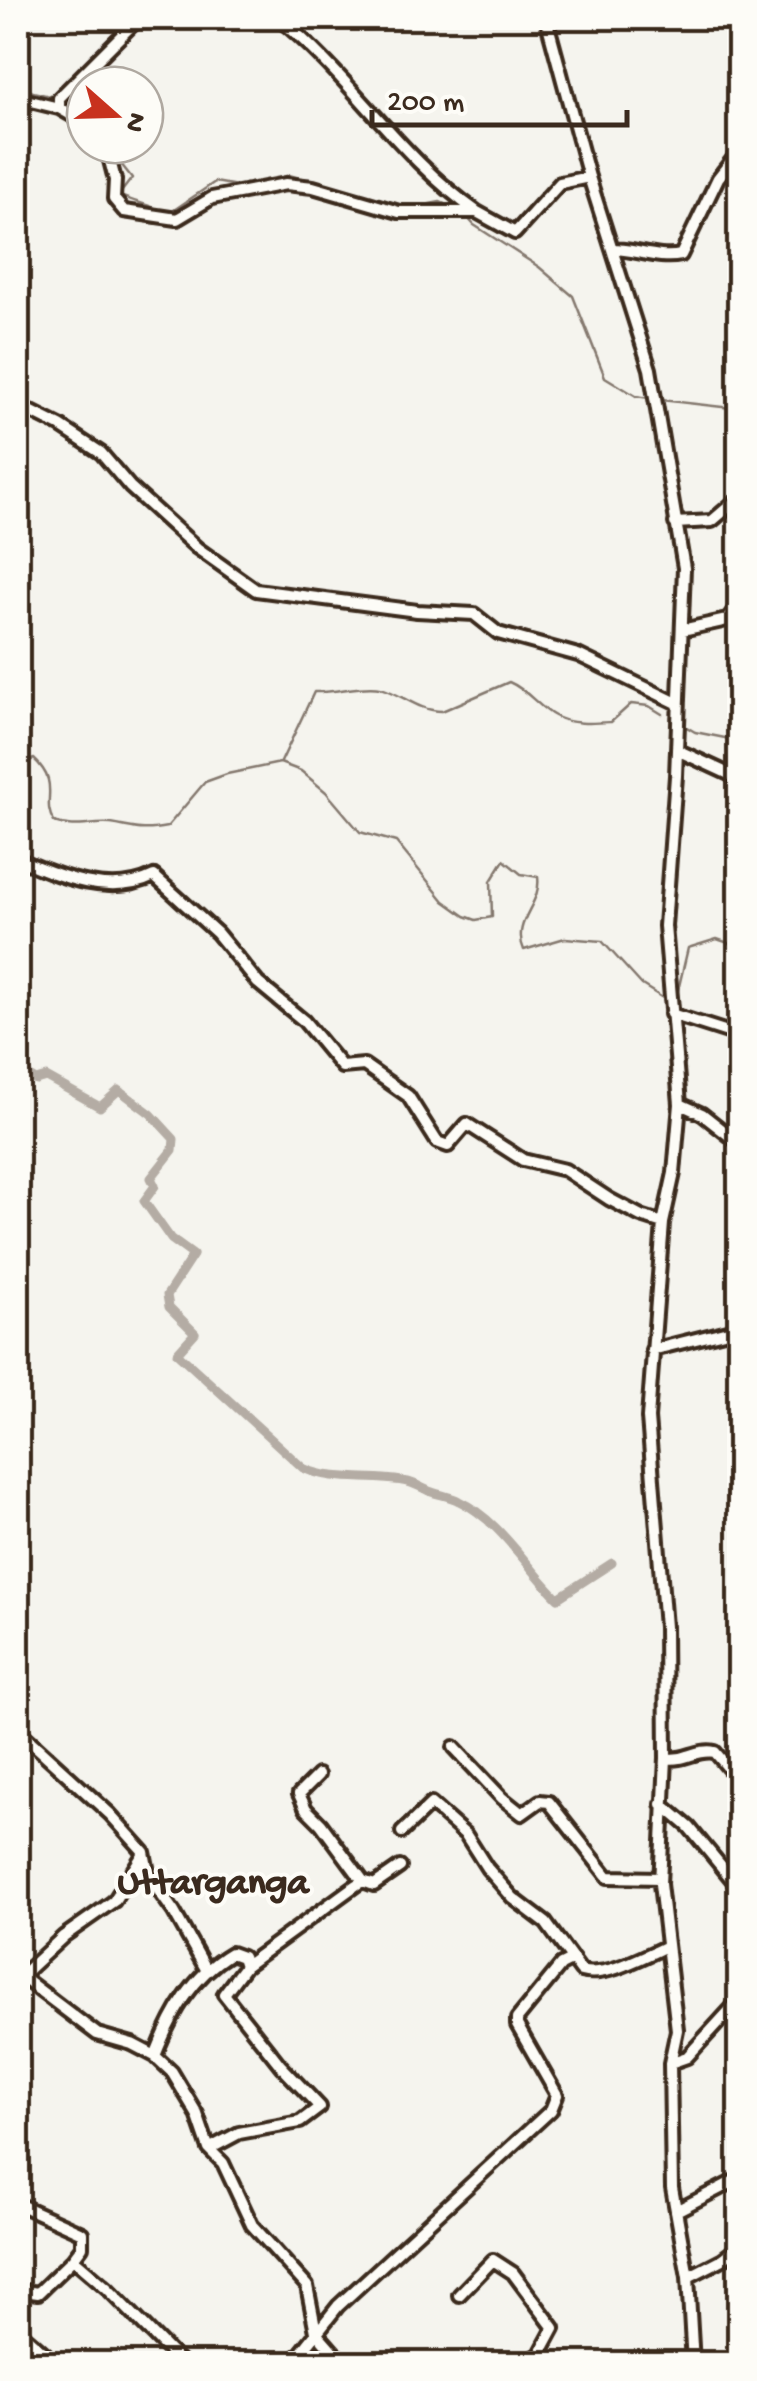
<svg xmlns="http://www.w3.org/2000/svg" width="757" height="2381" font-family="'Gochi Hand',sans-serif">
<rect width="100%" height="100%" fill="#f5f4ee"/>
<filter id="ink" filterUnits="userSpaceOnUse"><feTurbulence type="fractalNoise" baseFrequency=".01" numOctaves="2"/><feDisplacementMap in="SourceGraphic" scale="20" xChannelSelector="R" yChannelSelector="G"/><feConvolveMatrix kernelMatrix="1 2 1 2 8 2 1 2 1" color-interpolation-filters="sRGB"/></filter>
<g filter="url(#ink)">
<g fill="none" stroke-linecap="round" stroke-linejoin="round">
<!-- stream -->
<path stroke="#84786e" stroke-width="2.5" d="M 18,84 L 33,92 L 54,97
M 67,98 L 85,98
M 115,145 L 114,155 L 132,178 L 119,195 C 135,203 152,205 168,214 L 215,182 L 243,187
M 270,182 L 289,175 L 325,185
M 351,193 L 406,207
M 414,207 L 440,202 L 454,208
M 465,215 L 474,225 L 539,267 L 573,296 L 605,377 L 636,396 L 649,398
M 661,400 L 740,409
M 685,726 L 695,732 L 740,741
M 281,762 L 314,692 C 335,693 363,684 380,688 C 402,694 418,711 442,711 L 509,682 C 528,690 538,707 555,716 C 570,725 595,723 611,722 L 631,704 L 649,706 L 662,714
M 18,765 L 34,759 C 62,785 40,800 54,822 C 76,830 90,822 111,824 C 136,828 141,832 167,827 L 205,782 L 227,774 L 280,763 L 301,771 L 326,792 L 360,832 L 396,842 L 444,901 L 465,916 L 476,920 L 492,917 L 491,881 L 504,860 L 521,874 L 538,877 C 542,905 511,921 524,950 L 565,938 L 602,941 L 642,985 L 669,1002
M 676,999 L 688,948 L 717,939 L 740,947"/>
<!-- canal -->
<path stroke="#b4aca4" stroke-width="9" d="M 18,1069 L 36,1080 L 46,1077 L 100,1107 L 119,1090 L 151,1114 L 174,1139 L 173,1150 L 151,1178 L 155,1186 L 144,1201 L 171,1239 L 193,1255 L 167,1295 L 169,1307 L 195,1333 L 177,1353 L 303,1468 C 335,1483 373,1474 408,1482 C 416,1484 422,1488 429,1491 C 439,1495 450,1496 459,1501 C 500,1520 526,1567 558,1598 L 612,1563"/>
<!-- minor casing -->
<g stroke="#3b2a1e" stroke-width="18">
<path id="minor" d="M 278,18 C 351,76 399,157 476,211
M 546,18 L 589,177 L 650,369 L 684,568 L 676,776 L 665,926 L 680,1104 L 674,1173 L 663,1223 L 648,1418 L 665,1627 L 666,1758 L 660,1884 L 677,2030 L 670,2063 L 672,2188 L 688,2277 L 693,2364
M 291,28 L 303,18
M 18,98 L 59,108 L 85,123
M 59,108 L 59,98 L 139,18
M 106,145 L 115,180 L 114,199 L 124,211 L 177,219 L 212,198 L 286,184 L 313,187 L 399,212 L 477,212 L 515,233 L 560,183 L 589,177
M 613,249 C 635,249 659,260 681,255 L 718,178 L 740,150
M 18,405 L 60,426 L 101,453 L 130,487 L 197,548 L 256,590 L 417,611 L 474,614 L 498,633 L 578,655 L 677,703
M 675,523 L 712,521 L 733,503 L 740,503
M 682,630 L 727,620 L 740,603
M 677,750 L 729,774 L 740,782
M 18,859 C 59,876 110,898 154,876 L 217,933 L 258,983 L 304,1021 L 342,1067 L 364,1065 L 408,1096 L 437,1142 L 448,1146 L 467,1124 L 523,1160 L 565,1170 L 609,1199 L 641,1216 L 663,1223
M 671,1014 L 740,1036
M 680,1104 L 702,1114 L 740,1144
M 652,1350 L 740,1328
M 18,1730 L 110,1814 L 144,1852 L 149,1877 L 174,1912 L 206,1969
M 454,1747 L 502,1798 L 522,1814 L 540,1801 L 549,1802 L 608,1877 L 660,1878
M 666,1758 C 684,1762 698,1748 715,1752 L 740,1782
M 318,1775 L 299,1794 L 306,1809 L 321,1824 L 363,1881
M 662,1804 L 689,1827 L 740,1889
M 402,1832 L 431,1804 L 466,1835 L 487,1868 L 513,1898 L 546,1923 L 581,1971 C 606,1978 642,1957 665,1947
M 18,1974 L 97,2034 L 132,2044 L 155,2056 L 172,2072 L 197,2114 L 209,2149 L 223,2163 L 252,2225 L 307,2286 L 316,2332 L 344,2364
M 21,1976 L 64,1936 L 114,1901 L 144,1853
M 155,2056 C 171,2015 192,1976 231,1953 L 242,1957 L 245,1966 L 356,1885 L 363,1881 L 374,1885 L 400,1867
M 670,2063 L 687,2057 L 740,1999
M 209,2149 L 239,2133 L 300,2122 L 320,2107 L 281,2066 L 224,1994 L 245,1966
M 18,2204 L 82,2233 L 82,2247 L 73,2259
M 676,2211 L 740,2178
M 688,2277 L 723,2259 L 740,2246
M 24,2291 L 38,2293 L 73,2259 L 107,2288 L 182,2364
M 459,2295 L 493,2260 L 513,2273 L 554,2328 L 540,2354 L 525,2364
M 18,2330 L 57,2364
M 292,2364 L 338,2306 L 551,2110 L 557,2095 L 517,2025 L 517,2019 L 561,1965 L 573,1959"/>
</g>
<!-- minor -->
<use href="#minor" stroke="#fdfcf7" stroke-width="10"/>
</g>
</g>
<g text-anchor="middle" stroke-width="8" stroke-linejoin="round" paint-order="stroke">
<!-- neighbourhood labels -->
<g font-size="38" font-weight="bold" fill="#3b2a1e" stroke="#fdfcf7">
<text x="213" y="1892">Uttarganga</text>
</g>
</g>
<!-- margin -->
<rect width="757" height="2381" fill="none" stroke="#fdfcf7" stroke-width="60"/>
<rect x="30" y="30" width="697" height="2321" fill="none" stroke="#3b2a1e" stroke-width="4" filter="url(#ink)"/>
<!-- north arrow -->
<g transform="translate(115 115) rotate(110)"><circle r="48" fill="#fdfcf7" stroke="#afa8a0" stroke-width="2.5"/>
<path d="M0-8L18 38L0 25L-18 38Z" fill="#c8321e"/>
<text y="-15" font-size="28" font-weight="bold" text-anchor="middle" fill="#3b2a1e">N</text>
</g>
<!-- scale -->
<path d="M372 110v15h255v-15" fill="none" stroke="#3b2a1e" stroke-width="5"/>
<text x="387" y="110" font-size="30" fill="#3b2a1e" stroke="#fdfcf7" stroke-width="8" paint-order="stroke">200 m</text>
</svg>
